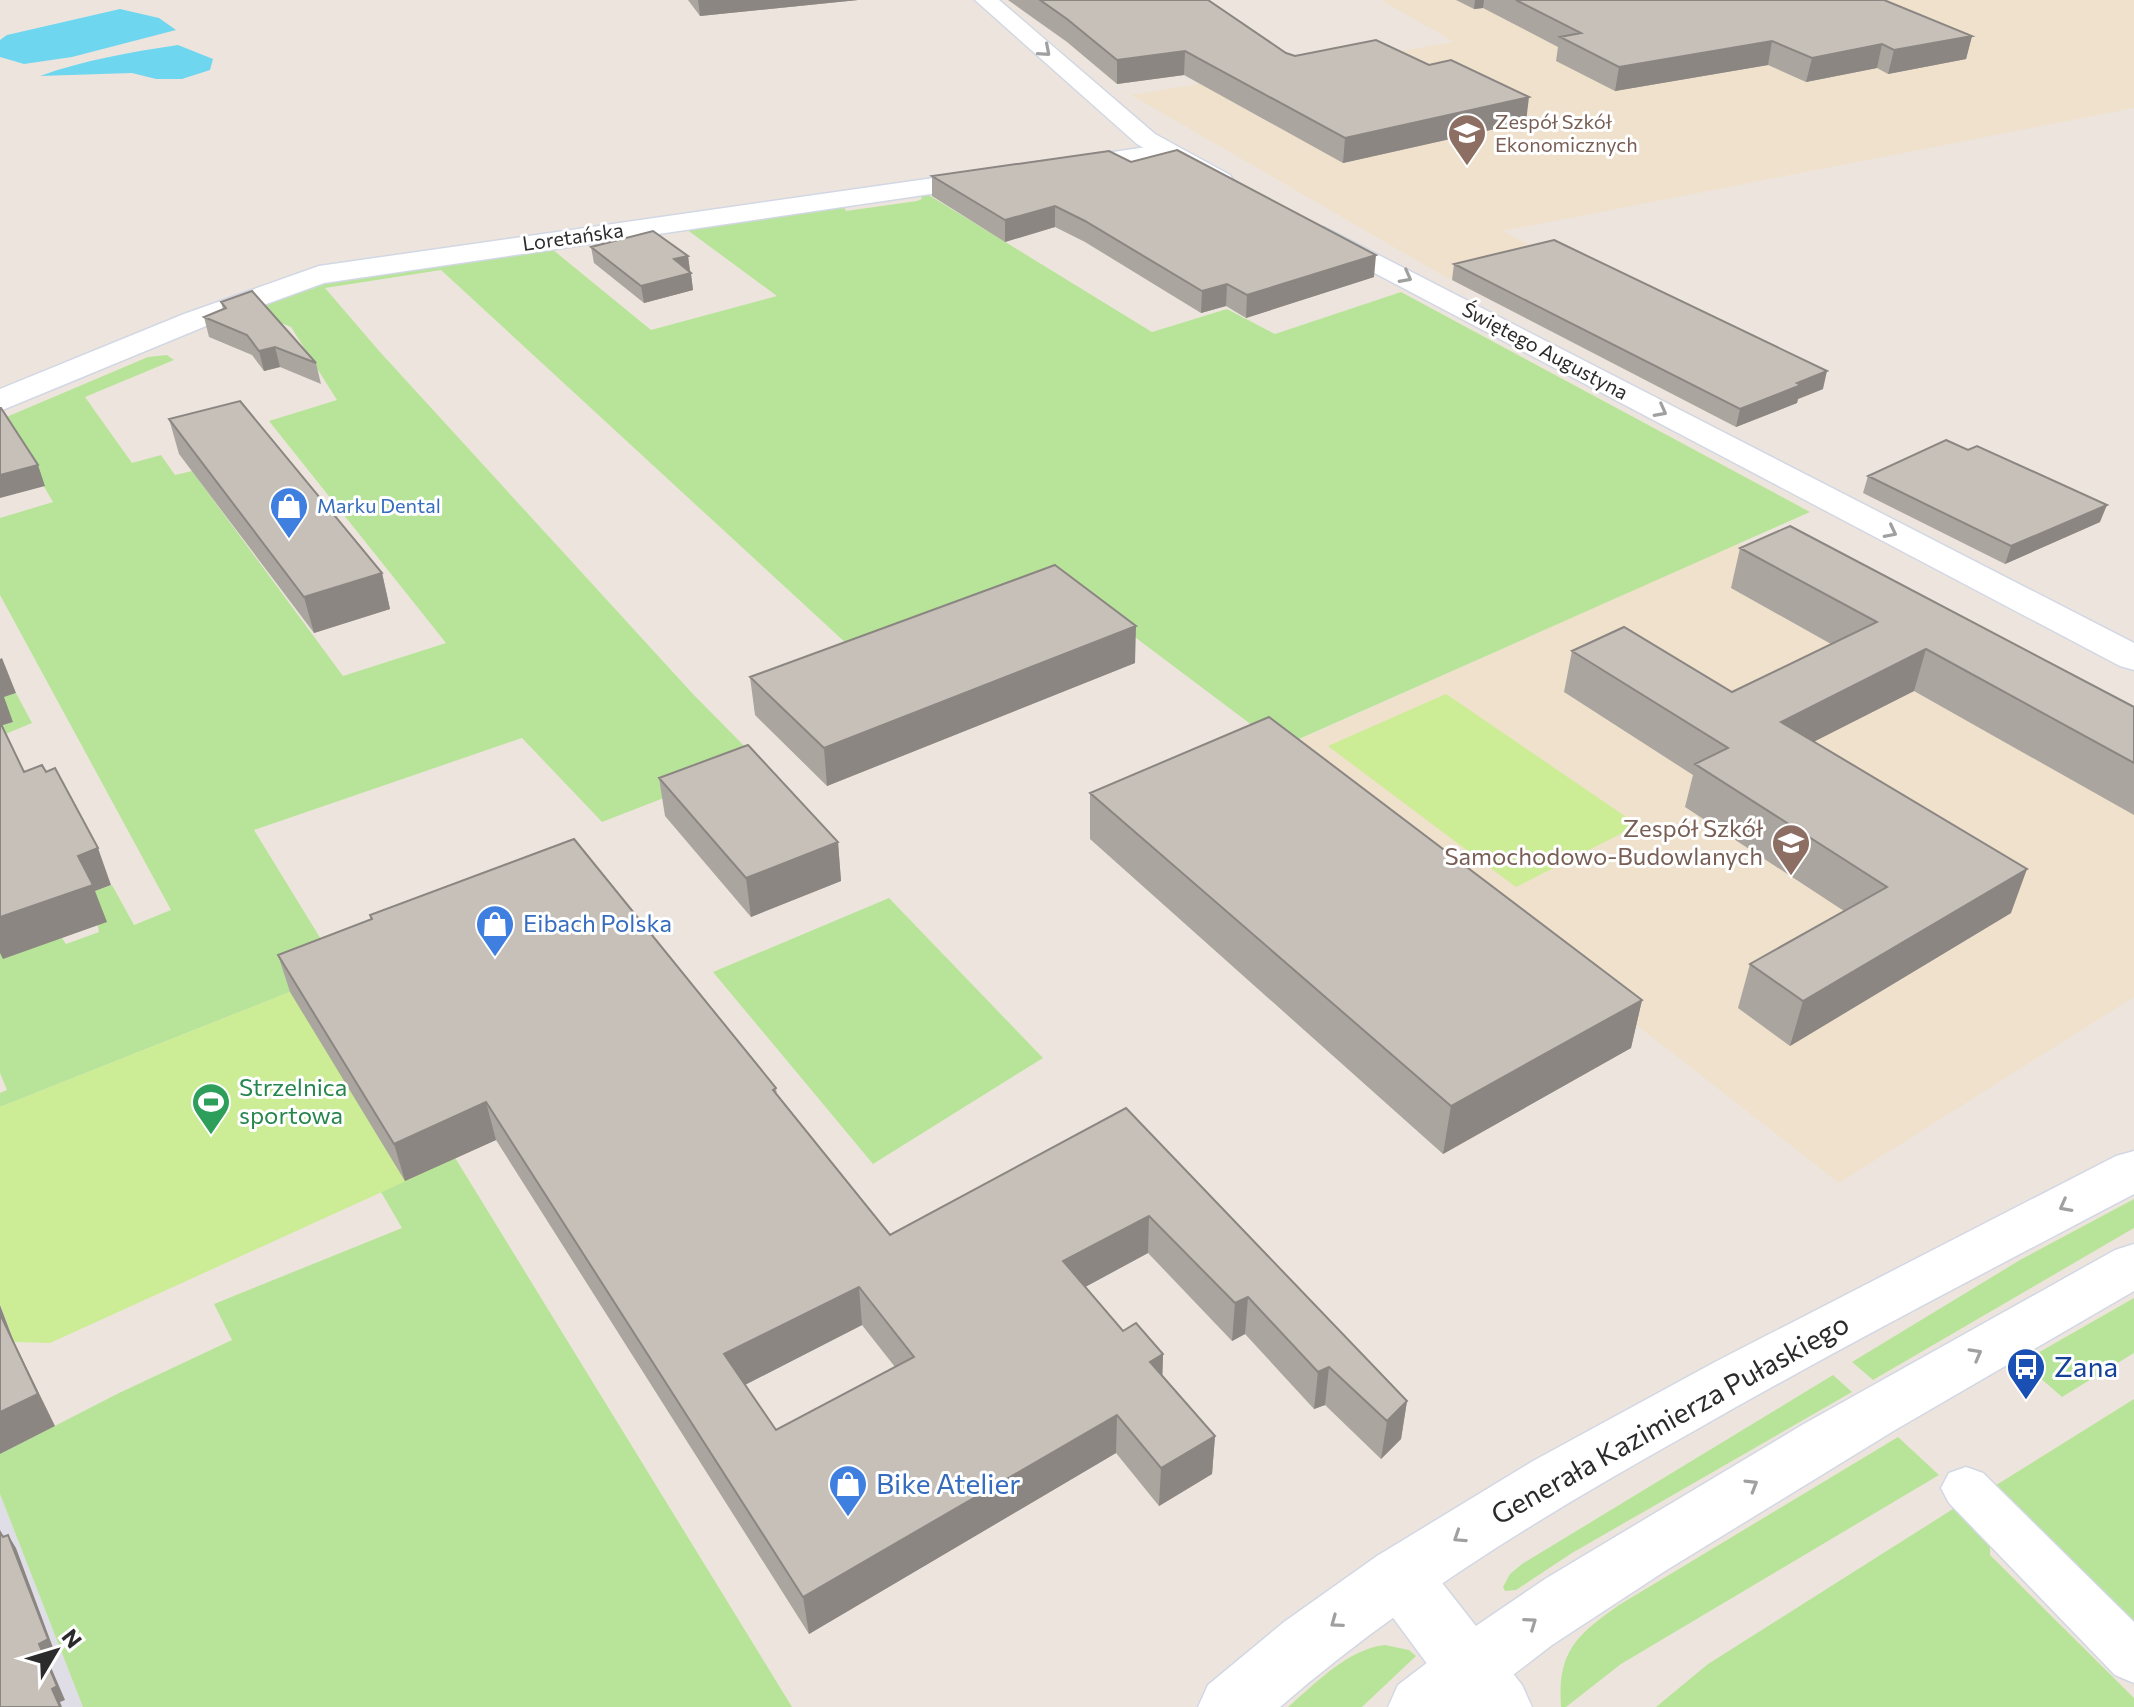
<svg xmlns="http://www.w3.org/2000/svg" width="2134" height="1707" font-family="Commissioner,sans-serif">
<rect width="100%" height="100%" fill="#ede5dd"/>
<!-- industrial -->
<path fill="#dfdee6" d="M 0,1494 L 83,1707 L 0,1707 Z"/>
<!-- education -->
<path fill="#efe1cc" d="M 1381,0 L 2134,0 L 2134,108 L 1503,231 L 1549,255 L 1449,279 L 1131,95 L 1454,42 Z
M 1738,543 L 2134,758 L 2134,997 L 1839,1183 L 1281,748 Z"/>
<!-- green -->
<path fill="#b8e499" d="M 927,194 L 1152,332 L 1227,309 L 1275,334 L 1401,292 L 1810,512 L 1281,747 L 1051,574 L 848,645 L 441,270 L 325,288 L 380,352 L 692,693 L 759,761 L 602,822 L 522,738 L 254,830 L 792,1707 L 83,1707 L 0,1494 L 0,1454 L 119,1393 L 232,1340 L 214,1304 L 402,1228 L 381,1192 L 439,1165 L 325,978 L 0,1107 L 0,1093 L 7,1090 L 0,1073 L 0,951 L 62,938 L 66,944 L 99,932 L 91,892 L 112,885 L 134,925 L 171,910 L 0,595 L 0,518 L 53,502 L 4,418 L 148,357 L 167,355 L 174,360 L 85,397 L 132,463 L 161,455 L 175,475 L 192,471 L 343,676 L 446,643 L 269,421 L 337,400 L 291,327 L 244,308 L 303,284 L 552,249 L 651,330 L 777,296 L 686,229 L 844,207 L 846,211 L 917,201 L 922,199 L 920,195 Z
M 16,693 L 32,723 L 3,735 L 0,726 L 13,722 L 0,698 Z
M 889,898 L 1043,1058 L 873,1164 L 713,972 Z
M 2134,1199 L 2134,1228 L 1873,1380 L 1852,1362 L 2020,1260 Z
M 2134,1298 L 2134,1353 L 2062,1397 L 2022,1362 Z
M 1833,1375 L 1852,1392 L 1572,1553 L 1516,1590 L 1505,1591 L 1503,1587 L 1510,1574 L 1522,1564 Z
M 2134,1399 L 2134,1637 L 1985,1492 Z
M 1898,1437 L 1939,1475 L 1621,1664 L 1566,1707 L 1561,1707 C 1557,1651 1577,1635 1619,1605 Z
M 1964,1502 L 1973,1511 L 1969,1524 L 1990,1545 L 1990,1555 L 2134,1698 L 2134,1707 L 1656,1707 L 1708,1664 Z
M 1385,1645 L 1409,1650 L 1416,1656 L 1362,1707 L 1288,1707 C 1316,1683 1348,1649 1385,1645 Z"/>
<!-- pitch -->
<path fill="#ccec95" d="M 1446,694 L 1638,825 L 1516,887 L 1328,746 Z
M 325,978 L 439,1166 L 50,1343 L 14,1342 L 0,1304 L 0,1107 Z"/>
<!-- water -->
<path fill="#6fd6f0" d="M 120,9 L 159,18 L 176,30 L 72,57 L 24,64 L 0,57 L 0,40 L 7,35 Z
M 178,45 L 213,59 L 210,70 L 182,79 L 156,79 L 132,73 L 40,76 C 84,60 131,52 178,45 Z"/>
<g fill="none" stroke-linecap="round" stroke-linejoin="round">
<!-- pedestrian casing -->
<g stroke="#d2d7e4" stroke-width="3">
<path id="pedestrian" d="M 1966,1467 L 1983,1473 L 2134,1622 L 2134,1683 L 2115,1675 L 1949,1503 L 1941,1488 L 1949,1473 Z"/>
</g>
<!-- minor casing -->
<g stroke="#d2d7e4" stroke-width="3">
<path id="minor" d="M 1167,144 L 1176,147 L 1180,152 L 1176,157 L 1066,175 L 1057,173 L 1053,167 L 1057,161 L 1066,159 Z
M 990,170 L 999,172 L 1003,178 L 999,184 L 324,283 L 206,326 L 0,411 L 0,389 L 184,314 L 319,266 Z
M 1399,1548 L 1421,1556 L 1522,1685 L 1532,1707 L 1459,1707 L 1377,1596 L 1368,1576 L 1377,1556 Z"/>
</g>
<!-- tertiary casing -->
<g stroke="#d2d7e4" stroke-width="3">
<path id="tertiary" d="M 975,0 L 999,0 L 1155,134 L 1230,175 L 1234,181 L 1230,187 L 1212,187 L 1137,144 Z
M 1324,227 L 2134,643 L 2134,670 L 2120,666 L 1314,241 L 1310,235 L 1314,229 Z"/>
</g>
<!-- secondary casing -->
<g stroke="#d2d7e4" stroke-width="3">
<path id="secondary" d="M 2134,1151 L 2134,1194 C 1986,1272 1837,1349 1692,1432 C 1547,1513 1406,1598 1280,1707 L 1198,1707 L 1208,1685 L 1284,1622 L 1377,1556 L 1533,1461 L 1715,1362 L 2116,1156 Z
M 2134,1244 L 2134,1291 L 1895,1430 L 1665,1571 L 1552,1645 L 1471,1707 L 1388,1707 L 1398,1685 L 1470,1630 L 1545,1579 L 1802,1425 L 2115,1250 Z"/>
</g>
<!-- pedestrian -->
<use href="#pedestrian" fill="#fff" fill-rule="evenodd"/>
<!-- minor -->
<use href="#minor" fill="#fff" fill-rule="evenodd"/>
<!-- tertiary -->
<use href="#tertiary" fill="#fff" fill-rule="evenodd"/>
<!-- secondary -->
<use href="#secondary" fill="#fff" fill-rule="evenodd"/>
</g>
<!-- wall -->
<path fill="#aaa59f" fill-rule="evenodd" d="M 688,0 L 858,0 L 700,16 Z
M 1008,0 L 1208,0 L 1286,53 L 1526,122 L 1343,163 L 1184,75 L 1117,84 L 1067,42 Z
M 1456,0 L 1884,0 L 1972,36 L 1966,59 L 1888,74 L 1877,68 L 1806,82 L 1768,65 L 1615,91 L 1556,61 L 1558,47 L 1483,8 L 1474,9 Z
M 1131,162 L 1374,277 L 1246,318 L 1226,306 L 1201,313 L 1085,242 L 1055,227 L 1005,242 L 932,196 L 932,176 Z
M 591,247 L 688,256 L 693,290 L 644,303 L 594,263 Z
M 1454,264 L 1823,389 L 1798,399 L 1797,403 L 1736,427 L 1452,280 Z
M 221,302 L 316,363 L 321,384 L 280,367 L 264,371 L 252,355 L 209,337 L 204,317 L 223,309 Z
M 169,419 L 382,573 L 390,609 L 314,633 L 179,454 Z
M 1868,476 L 2100,522 L 2005,564 L 1863,493 Z
M 1740,548 L 2134,707 L 2134,815 L 1914,691 L 1814,741 L 2011,913 L 1790,1046 L 1738,1008 L 1750,964 L 1844,911 L 1685,807 L 1693,775 L 1564,692 L 1572,651 L 1732,692 L 1831,644 L 1731,588 Z
M 1135,663 L 827,786 L 755,715 L 750,677 Z
M 659,778 L 838,842 L 841,881 L 751,917 L 665,816 Z
M 1090,793 L 1642,1000 L 1631,1048 L 1443,1154 L 1090,839 Z
M 370,915 L 776,1088 L 777,1095 L 890,1235 L 1126,1108 L 1407,1401 L 1401,1439 L 1381,1459 L 1325,1405 L 1314,1409 L 1245,1334 L 1232,1341 L 1148,1253 L 1085,1287 L 1123,1331 L 1163,1354 L 1162,1376 L 1215,1436 L 1212,1474 L 1159,1506 L 1116,1453 L 809,1634 L 496,1140 L 405,1181 L 290,992 L 278,955 L 371,919 ZM 862,1325 L 895,1367 L 776,1430 L 745,1385 Z"/>
<!-- shaded-wall -->
<path fill="#8b8682" d="M 698,0 L 858,0 L 700,16 Z
M 1475,0 L 1484,0 L 1483,8 L 1474,9 Z
M 1972,36 L 1966,59 L 1888,74 L 1894,50 Z
M 1772,41 L 1768,65 L 1615,91 L 1619,67 Z
M 1882,44 L 1877,68 L 1806,82 L 1812,58 Z
M 1185,51 L 1184,75 L 1117,84 L 1117,60 Z
M 1529,97 L 1526,122 L 1343,163 L 1345,138 Z
M 1055,206 L 1055,227 L 1005,242 L 1005,220 Z
M 1376,255 L 1374,277 L 1246,318 L 1247,295 Z
M 688,256 L 690,273 L 674,259 Z
M 691,273 L 693,290 L 644,303 L 641,286 Z
M 1227,284 L 1226,306 L 1201,313 L 1202,291 Z
M 275,347 L 280,367 L 264,371 L 259,351 Z
M 1827,371 L 1823,389 L 1798,399 L 1797,403 L 1736,427 L 1740,409 L 1797,383 Z
M 38,465 L 45,486 L 0,498 L 0,475 Z
M 2107,505 L 2100,522 L 2005,564 L 2011,546 Z
M 382,573 L 390,609 L 314,633 L 304,597 Z
M 1136,626 L 1135,663 L 827,786 L 824,748 Z
M 1926,649 L 1914,691 L 1770,764 L 1781,722 Z
M 2,658 L 16,693 L 4,697 L 13,722 L 0,726 L 0,659 Z
M 838,842 L 841,881 L 751,917 L 746,878 Z
M 98,848 L 111,885 L 95,891 L 107,922 L 3,959 L 0,953 L 0,917 L 78,856 Z
M 2027,869 L 2011,913 L 1790,1046 L 1803,1001 Z
M 1642,1000 L 1631,1048 L 1443,1154 L 1451,1106 Z
M 486,1102 L 496,1140 L 405,1181 L 394,1144 Z
M 1149,1216 L 1148,1253 L 1063,1299 L 1063,1261 Z
M 859,1287 L 862,1325 L 731,1392 L 724,1354 Z
M 1248,1297 L 1245,1334 L 1232,1341 L 1235,1303 Z
M 0,1305 L 14,1342 L 55,1426 L 0,1454 Z
M 1163,1354 L 1162,1392 L 1150,1362 Z
M 1329,1367 L 1325,1405 L 1314,1409 L 1318,1372 Z
M 1407,1401 L 1401,1439 L 1381,1459 L 1387,1421 Z
M 1117,1415 L 1116,1453 L 809,1634 L 803,1597 Z
M 1215,1436 L 1212,1474 L 1159,1506 L 1161,1468 Z
M 8,1535 L 16,1548 L 55,1653 L 47,1658 L 65,1700 L 60,1702 L 62,1707 L 60,1707 L 52,1689 Z"/>
<!-- building -->
<path fill="#c6c0b9" stroke="#8b8682" stroke-width="2" fill-rule="evenodd" d="M 1040,0 L 1208,0 L 1286,53 L 1295,56 L 1376,40 L 1429,65 L 1451,60 L 1529,97 L 1345,138 L 1185,51 L 1117,60 L 1067,19 Z
M 1516,0 L 1884,0 L 1972,36 L 1894,50 L 1882,44 L 1812,58 L 1772,41 L 1619,67 L 1560,37 L 1581,33 Z
M 1177,150 L 1376,255 L 1247,295 L 1227,284 L 1202,291 L 1085,221 L 1055,206 L 1005,220 L 932,176 L 1109,151 L 1131,162 Z
M 653,231 L 688,256 L 674,259 L 691,273 L 641,286 L 591,247 Z
M 1554,240 L 1827,371 L 1797,383 L 1801,385 L 1740,409 L 1454,264 Z
M 252,291 L 316,363 L 275,347 L 259,351 L 247,335 L 204,317 L 226,308 L 221,302 Z
M 240,401 L 382,573 L 304,597 L 169,419 Z
M 0,408 L 1,408 L 38,465 L 0,475 Z
M 1946,440 L 1968,450 L 1977,446 L 2107,505 L 2011,546 L 1868,476 Z
M 1790,526 L 2134,707 L 2134,763 L 1926,649 L 1781,722 L 2027,869 L 1803,1001 L 1750,964 L 1887,887 L 1695,764 L 1728,748 L 1572,651 L 1624,627 L 1732,692 L 1877,622 L 1740,548 Z
M 1055,565 L 1136,626 L 824,748 L 750,677 Z
M 1269,717 L 1642,1000 L 1451,1106 L 1090,793 Z
M 0,722 L 24,772 L 42,765 L 46,772 L 55,768 L 98,848 L 78,856 L 93,885 L 0,917 Z
M 748,745 L 838,842 L 746,878 L 659,778 Z
M 574,839 L 776,1088 L 773,1090 L 890,1235 L 1126,1108 L 1407,1401 L 1387,1421 L 1329,1367 L 1318,1372 L 1248,1297 L 1235,1303 L 1149,1216 L 1063,1261 L 1123,1331 L 1136,1323 L 1163,1354 L 1150,1362 L 1215,1436 L 1161,1468 L 1117,1415 L 803,1597 L 486,1102 L 394,1144 L 278,955 L 372,919 L 370,915 ZM 859,1287 L 914,1357 L 776,1430 L 724,1354 Z
M 0,1314 L 38,1394 L 0,1412 Z
M 0,1532 L 3,1537 L 8,1535 L 48,1639 L 39,1644 L 57,1686 L 52,1689 L 60,1707 L 0,1707 Z"/>
<!-- one-way arrows -->
<defs><path id="oneway-chevron" d="M-2-3.5L2.5 0L-2 3.5" fill="none" stroke-width="1.6" stroke-linecap="round" stroke-linejoin="round" transform="scale(2)"/></defs>
<g stroke="#a0a0a0">
<use href="#oneway-chevron" transform="translate(1045 51) rotate(41)"/>
<use href="#oneway-chevron" transform="translate(1406 277) rotate(28)"/>
<use href="#oneway-chevron" transform="translate(1661 411) rotate(28)"/>
<use href="#oneway-chevron" transform="translate(1891 532) rotate(27)"/>
<use href="#oneway-chevron" transform="translate(2065 1206) rotate(152)"/>
<use href="#oneway-chevron" transform="translate(1976 1354) rotate(-29)"/>
<use href="#oneway-chevron" transform="translate(1752 1485) rotate(-31)"/>
<use href="#oneway-chevron" transform="translate(1459 1537) rotate(147)"/>
<use href="#oneway-chevron" transform="translate(1336 1622) rotate(144)"/>
<use href="#oneway-chevron" transform="translate(1531 1623) rotate(-35)"/>
</g>
<!-- icons -->
<defs>
<g id="school-pin" transform="scale(2)"><path d="M0 17L-7.5 6A9.5 9.5 0 1 1 7.5 6Z" fill="#8d6e63" stroke="#fff"/><path d="M0-5L7-2L0 1L-7-2ZM-4 1L0 2.5L4 1V4Q0 6-4 4Z" fill="#fff"/></g>
<g id="shop-pin" transform="scale(2)"><path d="M0 17L-7.5 6A9.5 9.5 0 1 1 7.5 6Z" fill="#3f7fe0" stroke="#fff"/><path d="M-5-2.5h2.3a2.7 3.5 0 0 1 5.4 0H5L5.5 6h-11ZM-1.5-2.5h3a1.5 2.3 0 0 0-3 0Z" fill="#fff"/></g>
<g id="stadium-pin" transform="scale(2)"><path d="M0 17L-7.5 6A9.5 9.5 0 1 1 7.5 6Z" fill="#2e9e5b" stroke="#fff"/><path d="M0-5a6.5 5 0 1 0 0 10a6.5 5 0 1 0 0-10ZM-3.5-1.8h7v3.6h-7Z" fill="#fff"/></g>
<g id="bus-pin" transform="scale(2)"><path d="M0 17L-7.5 6A9.5 9.5 0 1 1 7.5 6Z" fill="#1a4fb4" stroke="#fff"/><path d="M-5-6H5V4H4V6H2V4H-2V6H-4V4H-5ZM-3.5-4V0h7V-4ZM-3.5 1.2v1.5H-2V1.2ZM2 1.2v1.5H3.5V1.2Z" fill="#fff"/></g>
</defs>
<g fill-rule="evenodd">
<use href="#school-pin" x="1467" y="133"/>
<use href="#shop-pin" x="289" y="506"/>
<use href="#school-pin" x="1791" y="843"/>
<use href="#shop-pin" x="495" y="924"/>
<use href="#stadium-pin" x="211" y="1102"/>
<use href="#bus-pin" x="2026" y="1367"/>
<use href="#shop-pin" x="848" y="1484"/>
</g>
<g text-anchor="middle" stroke-width="6" stroke-linejoin="round" paint-order="stroke">
<!-- far-education labels -->
<g font-size="20" fill="#785e54" stroke="#fff" text-anchor="start">
<text x="1495" y="129">Zespół Szkół<tspan x="1495" dy="23">Ekonomicznych</tspan></text>
</g>
<!-- far-street labels -->
<g font-size="20" fill="#2b2b2b" stroke="#fff">
<text transform="translate(573 237) rotate(-8)" y="7">Loretańska</text>
<text transform="translate(1545 351) rotate(28)" y="7">Świętego Augustyna</text>
</g>
<!-- far-shop labels -->
<g font-size="20" fill="#366cbe" stroke="#fff" text-anchor="start">
<text x="317" y="513">Marku Dental</text>
</g>
<!-- education labels -->
<g font-size="24" fill="#785e54" stroke="#fff" text-anchor="end">
<text x="1763" y="837">Zespół Szkół<tspan x="1763" dy="28">Samochodowo-Budowlanych</tspan></text>
</g>
<!-- shop labels -->
<g font-size="24" fill="#366cbe" stroke="#fff" text-anchor="start">
<text x="523" y="932">Eibach Polska</text>
</g>
<!-- leisure labels -->
<g font-size="24" fill="#27864d" stroke="#fff" text-anchor="start">
<text x="239" y="1096">Strzelnica<tspan x="239" dy="28">sportowa</tspan></text>
</g>
<!-- near-transit labels -->
<g font-size="28" fill="#164399" stroke="#fff" text-anchor="start">
<text x="2054" y="1377">Zana</text>
</g>
<!-- near-street labels -->
<g font-size="28" fill="#2b2b2b" stroke="#fff">
<text transform="translate(1670 1419) rotate(-29)" y="10">Generała Kazimierza Pułaskiego</text>
</g>
<!-- near-shop labels -->
<g font-size="28" fill="#366cbe" stroke="#fff" text-anchor="start">
<text x="876" y="1494">Bike Atelier</text>
</g>
</g>
<!-- north arrow -->
<g transform="translate(56 1651) rotate(52)" stroke="#ffffff" stroke-width="6" paint-order="stroke">
<path d="M0-6L14 30L0 20L-14 30Z" fill="#2b2b2b"/>
<text y="-12" font-size="22" font-weight="bold" text-anchor="middle" fill="#2b2b2b">N</text>
</g>
</svg>
